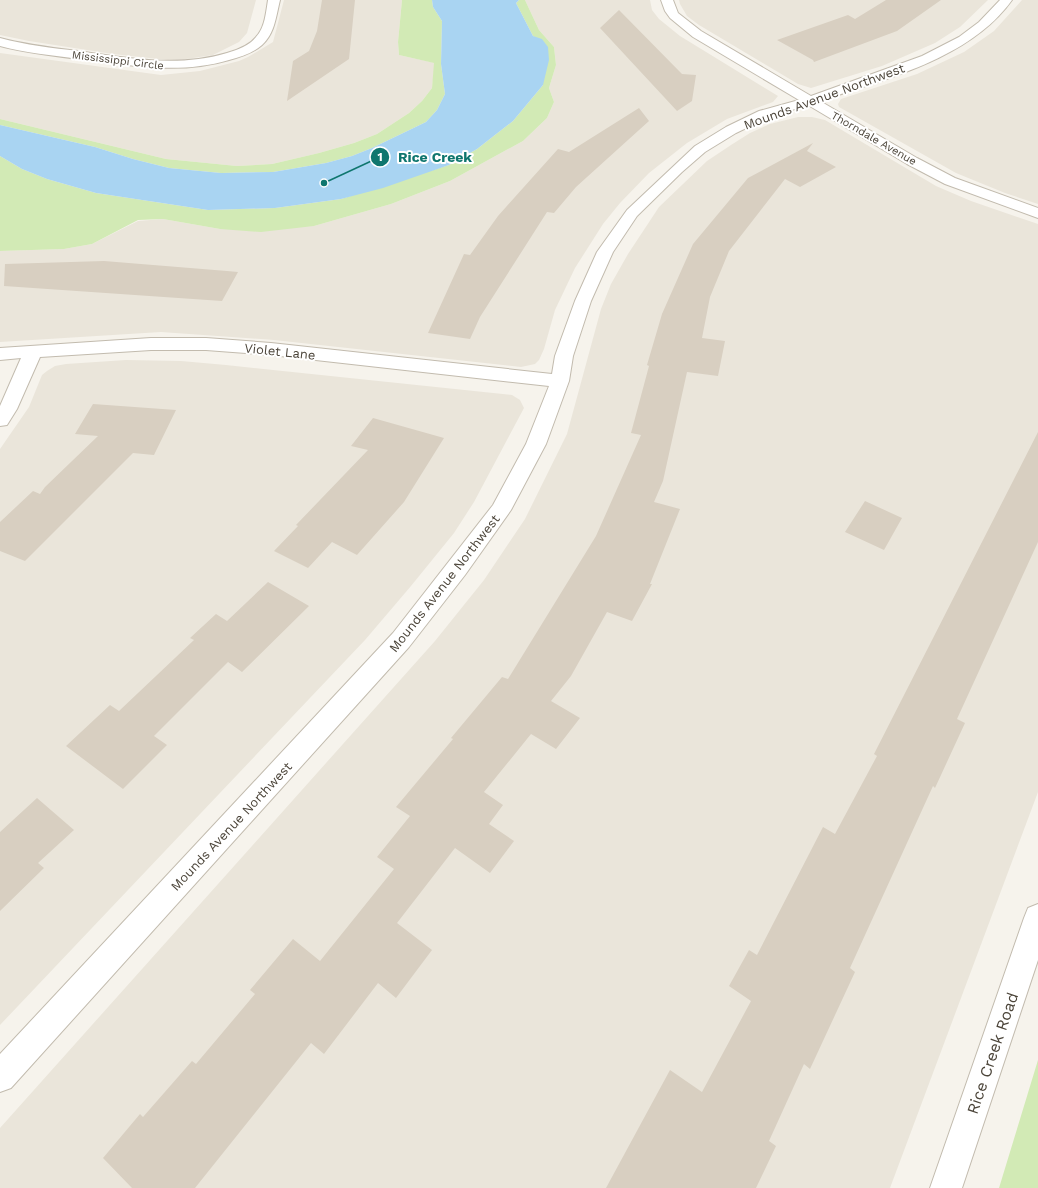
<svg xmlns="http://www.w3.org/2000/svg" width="1038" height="1188" font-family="'Work Sans',sans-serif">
<rect width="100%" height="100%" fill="#f6f3ec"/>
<!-- residential -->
<path fill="#eae5da" d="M 0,0 L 256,0 L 247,33 L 239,42 L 213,55 L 186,59 L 168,60 L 113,54 L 29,41 L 0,35 Z
M 284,0 L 402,0 L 398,42 L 399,55 L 435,63 L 432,88 L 422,101 L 409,113 L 377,134 L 354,143 L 319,153 L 272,164 L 237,166 L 166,159 L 0,119 L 0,53 L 161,75 L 200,71 L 239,61 L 248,57 L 273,42 Z
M 525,0 L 650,0 L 652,10 L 659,19 L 680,36 L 778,96 L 773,102 L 727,119 L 687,143 L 649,173 L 620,203 L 603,224 L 575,268 L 555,310 L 544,349 L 539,360 L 535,364 L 521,367 L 274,340 L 161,332 L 0,342 L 0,251 L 64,249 L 92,244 L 138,221 L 163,219 L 220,229 L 314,226 L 391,204 L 450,181 L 523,141 L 547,118 L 554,102 L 549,88 L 556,65 L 554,47 L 539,30 Z
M 679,0 L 988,0 L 960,27 L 935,43 L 882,66 L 811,88 L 798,84 L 699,25 L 687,16 L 680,4 Z
M 1022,0 L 1038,0 L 1038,204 L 1005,193 L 956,173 L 839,107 L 838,104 L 841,99 L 917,74 L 964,52 L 994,31 Z
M 798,117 L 812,117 L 825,120 L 936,186 L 971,201 L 1038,224 L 1038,792 L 890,1188 L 0,1188 L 0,1128 L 435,641 L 484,580 L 525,519 L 567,434 L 601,309 L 611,284 L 628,254 L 659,207 L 707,161 L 731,145 L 750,133 L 770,124 Z
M 126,360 L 181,361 L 226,365 L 512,395 L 520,400 L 524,408 L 474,502 L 454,533 L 411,586 L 365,640 L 0,1025 L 0,449 L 29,407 L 42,375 L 47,371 L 55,366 L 66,364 Z"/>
<!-- green -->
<path fill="#d2eab5" d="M 402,0 L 432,0 L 433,7 L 442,21 L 441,64 L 445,94 L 437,110 L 426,122 L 372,148 L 352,156 L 326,163 L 273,172 L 221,173 L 169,168 L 133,159 L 95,147 L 0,125 L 0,119 L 166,159 L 237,166 L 272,164 L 319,153 L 354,143 L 377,134 L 409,113 L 422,101 L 432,88 L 434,63 L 399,55 L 398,42 Z
M 519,0 L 525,0 L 539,30 L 554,47 L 556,65 L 549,88 L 554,102 L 547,118 L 523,141 L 450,181 L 391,204 L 314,226 L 261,232 L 220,229 L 163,219 L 138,220 L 92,244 L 64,249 L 0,251 L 0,156 L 22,169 L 47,179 L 96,193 L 208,210 L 275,208 L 341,199 L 449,165 L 477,149 L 513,121 L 543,85 L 536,38 L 533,36 L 516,3 Z
M 1038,1060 L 1038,1188 L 999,1188 Z"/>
<!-- water -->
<path fill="#a9d4f2" d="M 432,0 L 519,0 L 516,3 L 533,36 L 542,39 L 548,47 L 549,60 L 543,85 L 513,121 L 477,149 L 449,165 L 383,188 L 341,199 L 275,208 L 208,210 L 96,193 L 47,179 L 22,169 L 0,156 L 0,125 L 95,147 L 133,159 L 169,168 L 221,173 L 273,172 L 326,163 L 352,156 L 372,148 L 426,122 L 437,110 L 445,94 L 441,64 L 442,21 L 433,7 Z"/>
<!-- building -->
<path fill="#d8cfc1" d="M 322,0 L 355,0 L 349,59 L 287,101 L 293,61 L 309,51 L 317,31 Z
M 886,0 L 941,0 L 897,31 L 814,62 L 813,60 L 777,40 L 848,15 L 855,19 Z
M 619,10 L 682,74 L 696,75 L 692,101 L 677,111 L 600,28 Z
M 639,108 L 649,121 L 576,187 L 554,213 L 547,212 L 480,317 L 470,339 L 428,333 L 464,254 L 470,255 L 498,216 L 558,149 L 569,152 Z
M 813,143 L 807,151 L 836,167 L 800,187 L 785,179 L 729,251 L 710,297 L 702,338 L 725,341 L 718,376 L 687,372 L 663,481 L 654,502 L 680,509 L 650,584 L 652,584 L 632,621 L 607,612 L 571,676 L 551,701 L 580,718 L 556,749 L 531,734 L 484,792 L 503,805 L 489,824 L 514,841 L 490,873 L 455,848 L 397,923 L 432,950 L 396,998 L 378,983 L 324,1054 L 311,1043 L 195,1188 L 132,1188 L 103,1158 L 140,1114 L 143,1117 L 192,1061 L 196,1064 L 255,994 L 250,990 L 293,939 L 320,961 L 394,869 L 377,857 L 410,816 L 396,807 L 453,739 L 451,738 L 502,677 L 508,679 L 596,536 L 641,435 L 631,433 L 649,366 L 647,365 L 662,314 L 693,244 L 748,178 Z
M 104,261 L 227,271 L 238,272 L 222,301 L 4,286 L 5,264 Z
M 93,404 L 176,410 L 154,455 L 133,453 L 25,561 L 0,551 L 0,522 L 33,491 L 40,494 L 45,487 L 98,436 L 75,434 Z
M 373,418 L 444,438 L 404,502 L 357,555 L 332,542 L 308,568 L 274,551 L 298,526 L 296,525 L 368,450 L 351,446 Z
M 1038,432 L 1038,542 L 957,719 L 965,723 L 935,788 L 933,786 L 850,968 L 855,972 L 810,1069 L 804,1064 L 769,1141 L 776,1146 L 756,1188 L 606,1188 L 670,1070 L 702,1092 L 751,1001 L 729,986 L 749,950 L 757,955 L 823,827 L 835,834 L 877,756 L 874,754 Z
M 865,501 L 902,518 L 884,550 L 845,532 Z
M 268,582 L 309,606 L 242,672 L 228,662 L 154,736 L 167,745 L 123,789 L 66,746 L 110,705 L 119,711 L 194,640 L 190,638 L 216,614 L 227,621 Z
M 37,798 L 74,830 L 38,863 L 44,868 L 0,911 L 0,832 Z"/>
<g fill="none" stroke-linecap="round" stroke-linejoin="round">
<!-- minor casing -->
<g stroke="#c2bbae" stroke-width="2">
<path id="minor" d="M 268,0 L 280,0 C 276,16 275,33 262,45 C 253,53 241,57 229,60 C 179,75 129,65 78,59 C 52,55 26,53 0,46 L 0,38 C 26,45 52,48 78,51 C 128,58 177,68 227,53 C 237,50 249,46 256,37 C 265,28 266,12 268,0 Z
M 661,0 L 673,0 L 678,13 L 701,31 L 811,96 L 922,56 L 959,37 L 979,22 L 1000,0 L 1012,0 C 970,59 885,79 820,101 L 917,158 L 955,178 L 1038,208 L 1038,218 L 945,184 L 907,164 L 808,105 L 769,117 L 736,133 L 705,152 L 682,172 L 637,216 L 613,252 L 591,301 L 573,356 L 569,381 L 546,444 L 511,510 L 465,575 L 409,647 L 11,1088 L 0,1092 L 0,1054 L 393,633 L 493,505 L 526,444 L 549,386 L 271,355 L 206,350 L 151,350 L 40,357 L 17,409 L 7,425 L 0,426 L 0,406 L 21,358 L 0,360 L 0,348 L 151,338 L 206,338 L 271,343 L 552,374 L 555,356 L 575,301 L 597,252 L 627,210 L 695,146 L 726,127 L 759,111 L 799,100 L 693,37 L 670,18 L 665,11 Z
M 1038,904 L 1038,960 L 962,1188 L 930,1188 L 1024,918 L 1028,908 Z"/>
</g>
<!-- minor -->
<use href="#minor" fill="#fff" fill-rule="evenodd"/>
</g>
<g text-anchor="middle" stroke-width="4" stroke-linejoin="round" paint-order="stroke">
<!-- far-street labels -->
<g font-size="11" fill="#4b4439" stroke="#fff">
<text transform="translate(118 60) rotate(7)" y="4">Mississippi Circle</text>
<text transform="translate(874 138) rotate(30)" y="4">Thorndale Avenue</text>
</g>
<!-- street labels -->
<g font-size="13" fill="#4b4439" stroke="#fff">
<text transform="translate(824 96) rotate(-20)" y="5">Mounds Avenue Northwest</text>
<text transform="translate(280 351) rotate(6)" y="5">Violet Lane</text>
<text transform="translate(444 583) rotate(-52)" y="5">Mounds Avenue Northwest</text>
<text transform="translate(231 826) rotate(-47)" y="5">Mounds Avenue Northwest</text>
</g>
<!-- near-street labels -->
<g font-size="16" fill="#4b4439" stroke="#fff">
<text transform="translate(992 1053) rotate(-71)" y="6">Rice Creek Road</text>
</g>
</g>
<!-- callouts -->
<path fill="none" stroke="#0f766e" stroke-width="1.5" d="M324 183L380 157"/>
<g fill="#0f766e" stroke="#fff" stroke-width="1.5">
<circle cx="324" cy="183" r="4"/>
<circle cx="380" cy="157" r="10"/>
</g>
<g font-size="12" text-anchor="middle" font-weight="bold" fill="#fff">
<text x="380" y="161">1</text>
</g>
<g font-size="14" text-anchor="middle" font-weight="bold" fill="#0f766e" stroke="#fff" stroke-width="4" stroke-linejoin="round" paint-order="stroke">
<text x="435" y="162">Rice Creek</text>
</g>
</svg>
